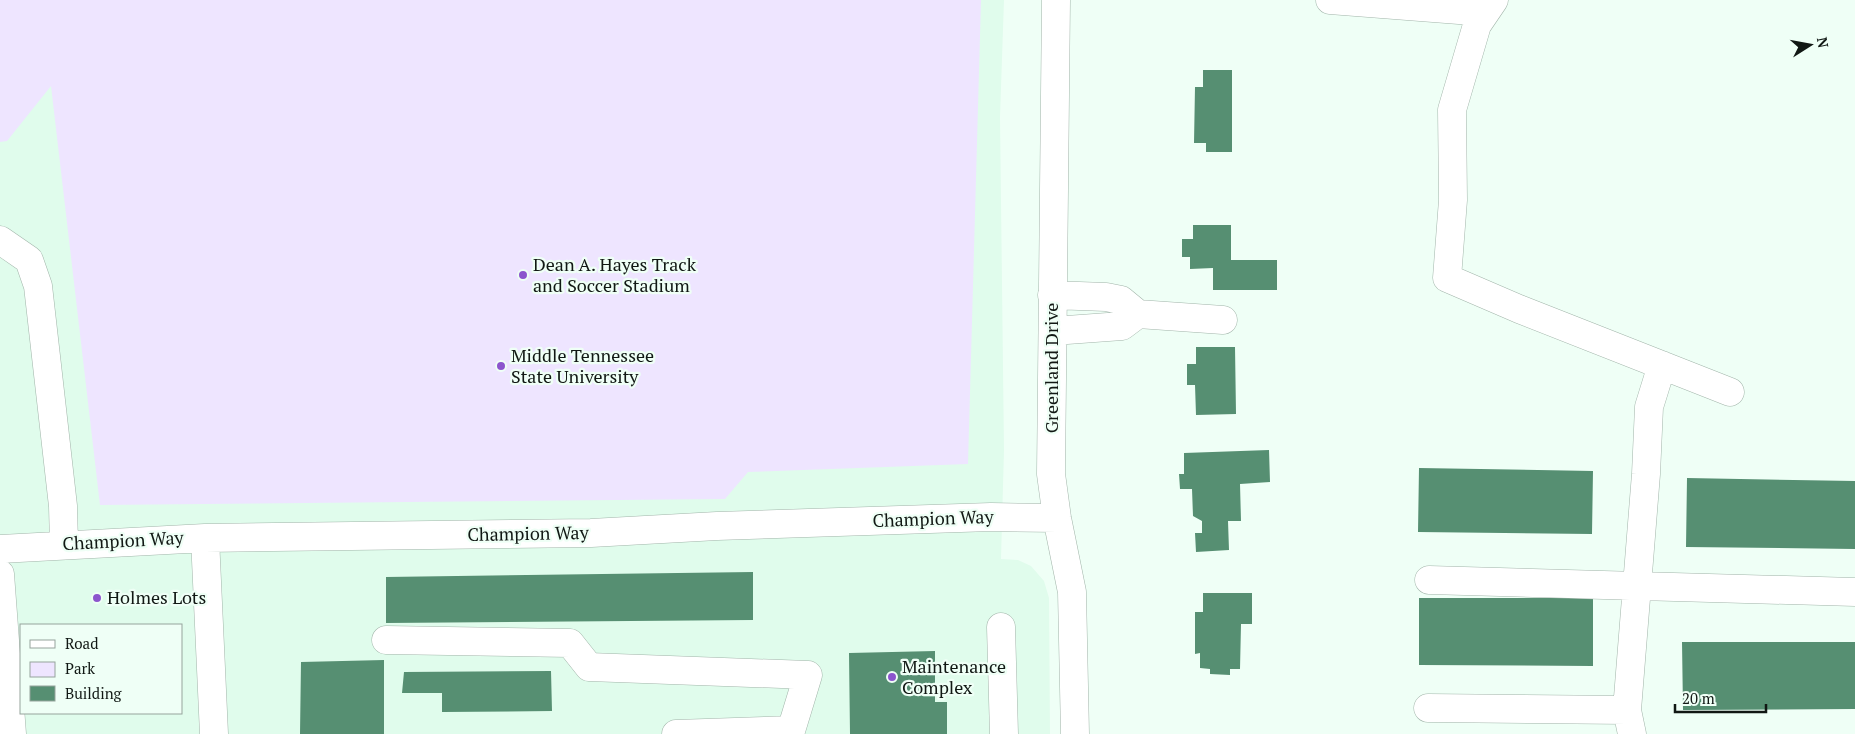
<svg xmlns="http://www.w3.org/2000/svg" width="1855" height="734" font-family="'PT Serif',serif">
<rect width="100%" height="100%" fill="#effff6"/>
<!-- built -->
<path fill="#e0fcec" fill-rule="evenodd" d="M 0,0 L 1004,0 L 1000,117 L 1004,450 L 1001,559 L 1018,560 L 1031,566 L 1044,581 L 1049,598 L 1050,734 L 0,734 ZM 21,625 L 181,625 L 181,713 L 21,713 Z"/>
<!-- green -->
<path fill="#eee5ff" d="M 0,0 L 981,0 L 968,464 L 748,472 L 725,499 L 100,505 L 51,86 L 7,141 L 0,142 Z"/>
<!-- building -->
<path fill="#568f72" d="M 1203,70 L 1232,70 L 1232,152 L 1206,152 L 1206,143 L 1194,143 L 1195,87 L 1203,87 Z
M 1193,225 L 1231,225 L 1231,260 L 1277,260 L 1277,290 L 1213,290 L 1213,268 L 1190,269 L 1190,257 L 1182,257 L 1182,239 L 1193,239 Z
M 1196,347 L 1235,347 L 1236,414 L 1196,415 L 1195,385 L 1187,385 L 1187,364 L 1196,364 Z
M 1269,450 L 1270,482 L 1240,484 L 1241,521 L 1228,521 L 1229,550 L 1196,552 L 1195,533 L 1202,533 L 1202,521 L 1193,516 L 1192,489 L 1180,489 L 1179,474 L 1184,474 L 1184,453 Z
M 1419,468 L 1593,471 L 1592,534 L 1418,532 Z
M 1687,478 L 1855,481 L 1855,549 L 1686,547 Z
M 753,572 L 753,620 L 386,623 L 386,577 Z
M 1203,593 L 1252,593 L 1252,624 L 1241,624 L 1240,669 L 1230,669 L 1230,675 L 1210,674 L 1210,669 L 1200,668 L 1200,653 L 1195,654 L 1195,612 L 1203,612 Z
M 1419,598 L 1593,598 L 1593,666 L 1419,665 Z
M 1682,642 L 1855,642 L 1855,709 L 1683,710 Z
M 935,651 L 935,702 L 947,702 L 947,734 L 850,734 L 849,653 Z
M 384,660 L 384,734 L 300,734 L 301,662 Z
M 551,671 L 552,711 L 442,712 L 442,693 L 402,693 L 404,672 Z"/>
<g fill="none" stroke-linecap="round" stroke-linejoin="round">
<!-- minor casing -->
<g stroke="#a2b5aa" stroke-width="29">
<path id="minor" d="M 1056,0 L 1051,474 L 1057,518 L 1072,592 L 1075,734
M 1330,0 L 1485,12
M 1494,0 L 1477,25 L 1452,110 L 1453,200 L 1447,278 L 1519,309 L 1730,392
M 0,240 L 29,260 L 38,286 L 63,506 L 64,544
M 1052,295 L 1106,297 L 1121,300 L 1138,314 L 1122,326 L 1053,331
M 1138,314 L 1223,320
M 205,538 L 214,734
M 0,549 L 205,538 L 591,533 L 717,526 L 991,517 L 1057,518
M 0,574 L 12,734
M 1429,580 L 1855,592
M 1001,627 L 1004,734
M 386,640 L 570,643 L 589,667 L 808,675 L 790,734
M 1428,708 L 1627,710
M 676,734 L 791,730
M 1632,734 L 1627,710 L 1646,474 L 1649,407 L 1662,365"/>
</g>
<!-- minor -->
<use href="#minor" stroke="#fff" stroke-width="28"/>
</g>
<!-- markers -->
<g fill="#8c55cd" stroke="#effff6" stroke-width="2">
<circle cx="523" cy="275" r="5"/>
<circle cx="501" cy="366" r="5"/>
<circle cx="97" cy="598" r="5"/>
<circle cx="892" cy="677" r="5"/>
</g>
<g text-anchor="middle" stroke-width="4.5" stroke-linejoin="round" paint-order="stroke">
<!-- poi labels -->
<g font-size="18" fill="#111814" stroke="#effff6" text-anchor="start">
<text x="533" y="271">Dean A. Hayes Track<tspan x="533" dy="21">and Soccer Stadium</tspan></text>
<text x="511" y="362">Middle Tennessee<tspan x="511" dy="21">State University</tspan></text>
<text x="107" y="604">Holmes Lots</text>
<text x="902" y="673">Maintenance<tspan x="902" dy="21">Complex</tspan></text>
</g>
<!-- street labels -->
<g font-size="18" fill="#111814" stroke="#effff6">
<text transform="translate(1052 368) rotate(-90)" y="6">Greenland Drive</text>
<text transform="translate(933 519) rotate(-2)" y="6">Champion Way</text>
<text transform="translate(528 534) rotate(-1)" y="6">Champion Way</text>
<text transform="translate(123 541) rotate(-3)" y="6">Champion Way</text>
</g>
</g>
<!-- legend -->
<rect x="20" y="624" width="162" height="90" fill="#effff6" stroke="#96a39c"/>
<rect x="30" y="640" width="25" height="8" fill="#ffffff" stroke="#96a39c"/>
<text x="65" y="649" font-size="15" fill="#111814">Road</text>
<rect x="30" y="662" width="25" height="15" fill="#eee5ff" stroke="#96a39c"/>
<text x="65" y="674" font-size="15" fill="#111814">Park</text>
<rect x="30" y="686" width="25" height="15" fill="#568f72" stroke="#96a39c"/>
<text x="65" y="699" font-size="15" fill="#111814">Building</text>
<!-- north arrow -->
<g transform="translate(1810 45) rotate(79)" stroke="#effff6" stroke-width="4" paint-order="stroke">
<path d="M0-4L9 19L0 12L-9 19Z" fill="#111814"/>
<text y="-8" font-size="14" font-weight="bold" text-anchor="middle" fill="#111814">N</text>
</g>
<!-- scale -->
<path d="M1675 704v8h91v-8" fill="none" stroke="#111814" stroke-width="2.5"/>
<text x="1682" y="704" font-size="15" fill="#111814" stroke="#effff6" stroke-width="4" paint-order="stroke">20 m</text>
</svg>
